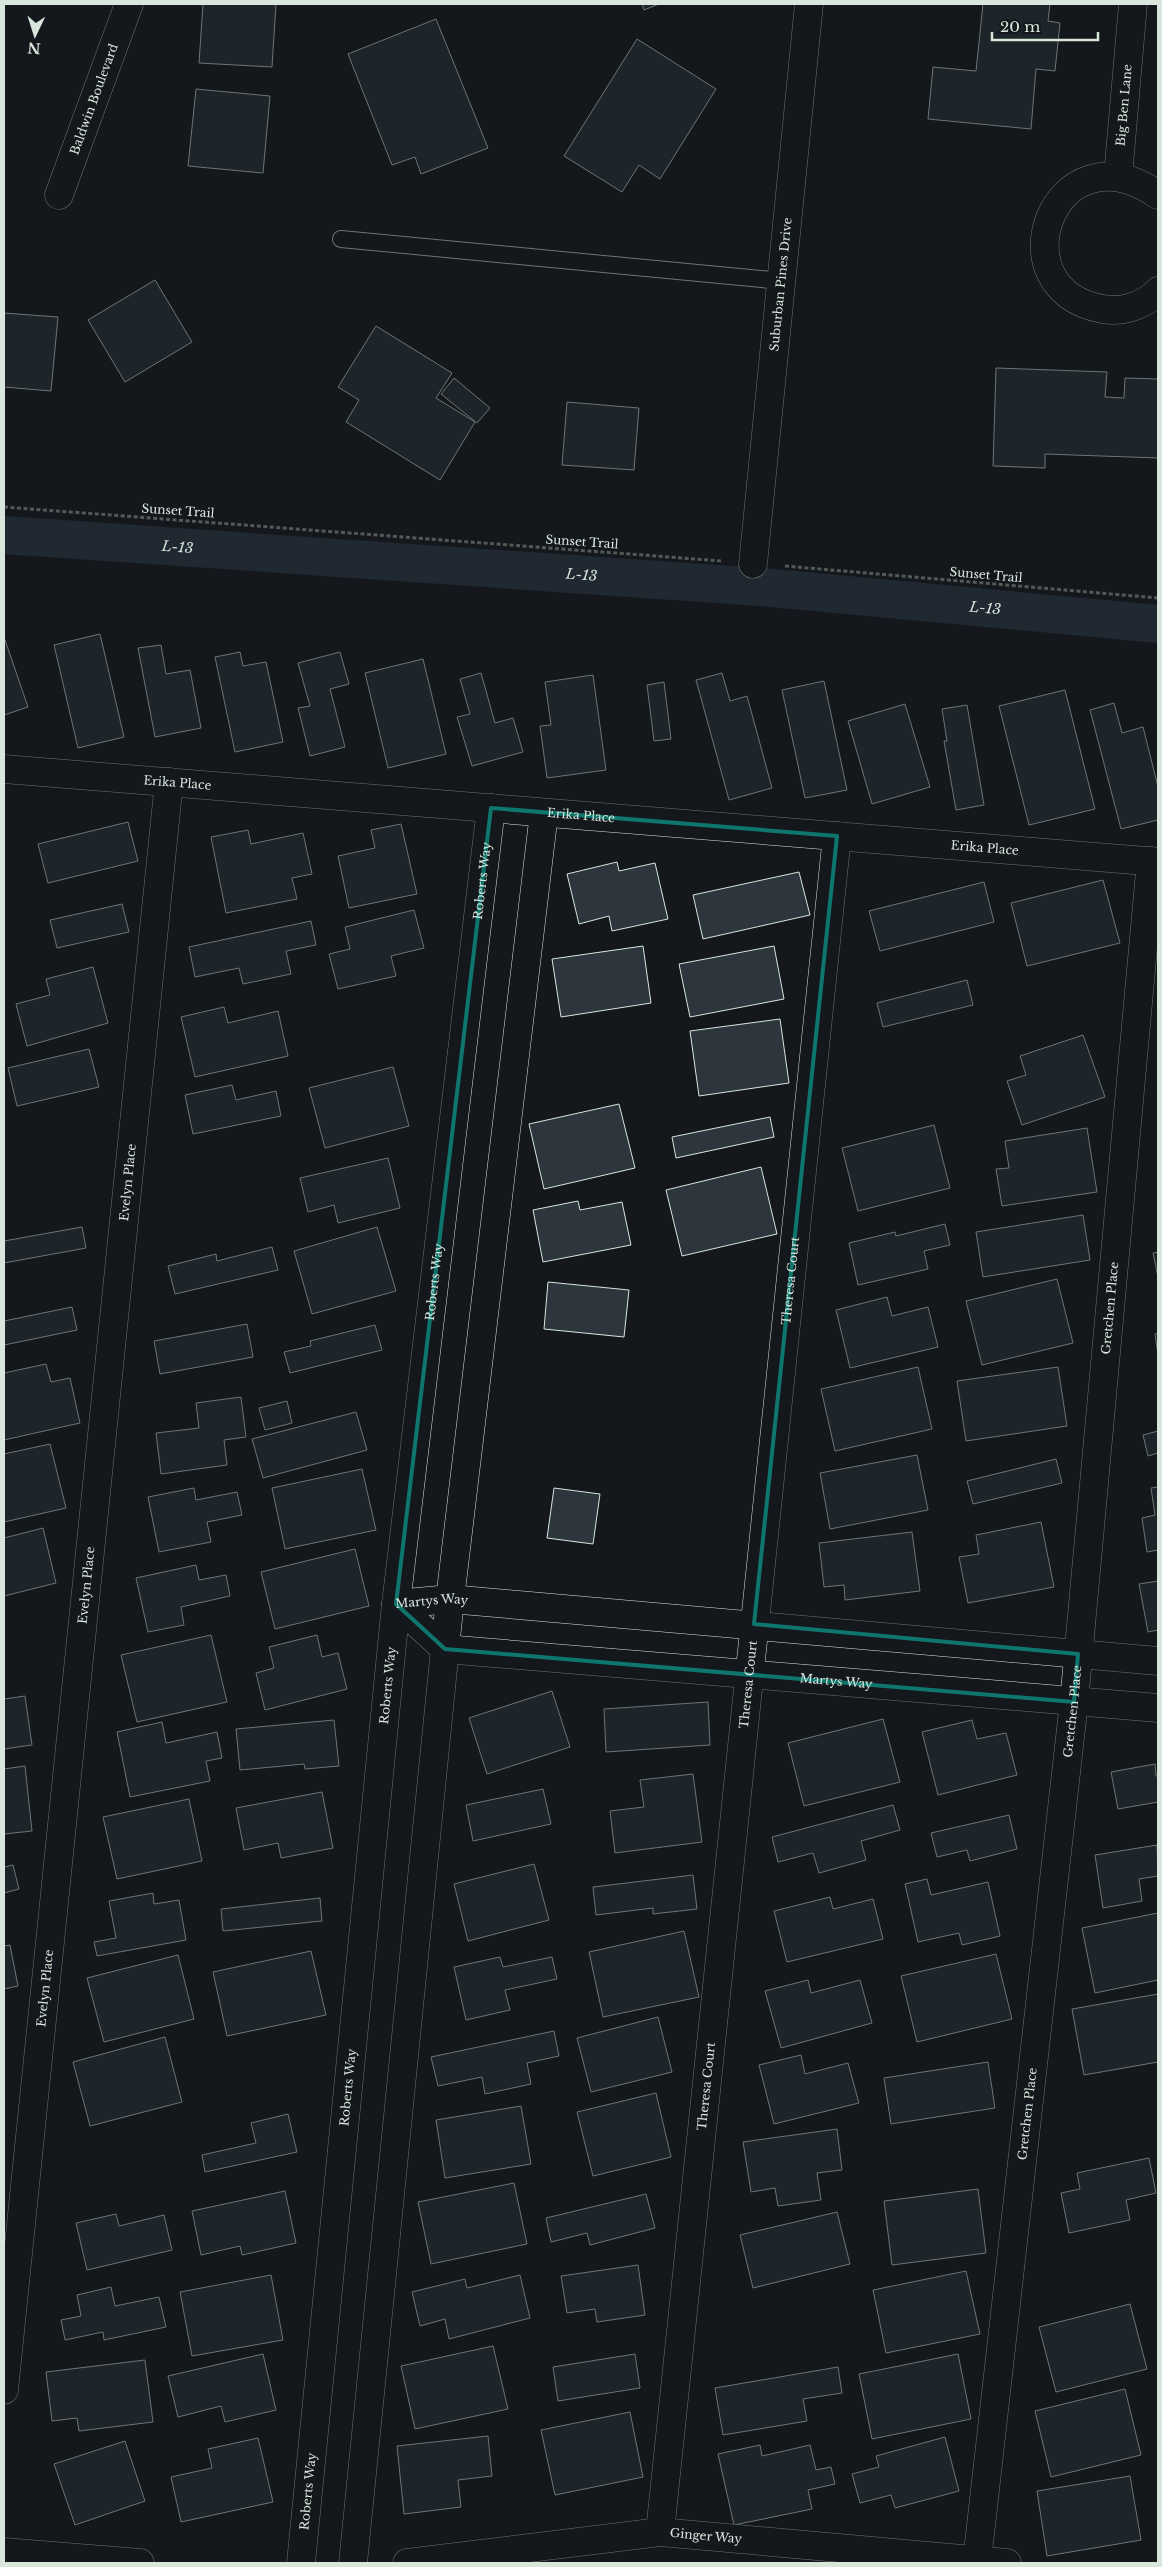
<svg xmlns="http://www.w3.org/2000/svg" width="1162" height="2567" font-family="'Libre Baskerville',serif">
<rect width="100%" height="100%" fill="#14181c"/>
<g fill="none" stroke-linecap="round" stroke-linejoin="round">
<!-- canal -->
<path stroke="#2f3f4d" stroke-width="38" id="s1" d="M 4,535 L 761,587 L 1158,624"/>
</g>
<!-- building -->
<path fill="#2c363c" stroke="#d8e6dc" d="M 203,4 L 276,4 L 272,67 L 199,63 Z
M 642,4 L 659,4 L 644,10 Z
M 983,4 L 1050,4 L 1048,21 L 1060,23 L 1055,71 L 1036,69 L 1031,129 L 928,119 L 933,67 L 976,71 Z
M 436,19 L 488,148 L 421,174 L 415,157 L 392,165 L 348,54 Z
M 637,39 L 716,89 L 660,179 L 639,165 L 622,192 L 564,156 Z
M 196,89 L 270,96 L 263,173 L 188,166 Z
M 155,280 L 192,342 L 125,382 L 88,320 Z
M 4,313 L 58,317 L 51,391 L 4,387 Z
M 376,326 L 452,373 L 436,398 L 475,422 L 440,480 L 346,422 L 359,400 L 338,387 Z
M 996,368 L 1107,372 L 1105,397 L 1124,398 L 1125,378 L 1158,379 L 1158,458 L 1045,454 L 1045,468 L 993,466 Z
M 454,378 L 490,408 L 477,423 L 441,394 Z
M 567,402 L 639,408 L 634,470 L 562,465 Z
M 100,634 L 124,737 L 78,748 L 54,645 Z
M 4,637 L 28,707 L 4,715 Z
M 161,645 L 166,674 L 190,670 L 201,728 L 155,737 L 138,648 Z
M 240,652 L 243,666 L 266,662 L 283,742 L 235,752 L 215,657 Z
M 340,652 L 349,684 L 330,689 L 345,747 L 310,756 L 298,708 L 310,706 L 298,663 Z
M 423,659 L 446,754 L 388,768 L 365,673 Z
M 481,673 L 495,723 L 513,718 L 523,752 L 472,766 L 457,717 L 470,714 L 460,679 Z
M 722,673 L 730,701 L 747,696 L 772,788 L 729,800 L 696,680 Z
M 593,675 L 606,770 L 547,778 L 540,726 L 551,725 L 545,682 Z
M 824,681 L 847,790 L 805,798 L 782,690 Z
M 664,682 L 671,739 L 654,741 L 647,685 Z
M 1065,690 L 1095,809 L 1029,825 L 999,706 Z
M 1114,703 L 1122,733 L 1143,727 L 1158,787 L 1158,820 L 1121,829 L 1090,710 Z
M 905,704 L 930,787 L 872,804 L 848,721 Z
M 967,705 L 984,805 L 956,810 L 944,741 L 947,741 L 942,709 Z
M 128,822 L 138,861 L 48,883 L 38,844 Z
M 401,824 L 417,894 L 349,908 L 338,856 L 375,848 L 371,830 Z
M 248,830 L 251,844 L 303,833 L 312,874 L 292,878 L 297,899 L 226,913 L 211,837 Z
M 617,862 L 619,871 L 655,863 L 668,919 L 612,931 L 609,916 L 579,924 L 567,874 Z
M 799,872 L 810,915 L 703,939 L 693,895 Z
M 1103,880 L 1120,943 L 1027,966 L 1011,903 Z
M 984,882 L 994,922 L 880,951 L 869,911 Z
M 122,904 L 129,932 L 57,948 L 50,920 Z
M 414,910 L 424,948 L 391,956 L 396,976 L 338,989 L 329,954 L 350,949 L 345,927 Z
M 311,921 L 316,945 L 286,951 L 291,974 L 243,984 L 239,968 L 195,977 L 189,947 Z
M 643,946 L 651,1003 L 561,1017 L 552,959 Z
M 774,946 L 784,999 L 690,1017 L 679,964 Z
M 93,967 L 108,1023 L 27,1046 L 16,1004 L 50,995 L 46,979 Z
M 967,980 L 973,1005 L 883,1027 L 877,1003 Z
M 224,1007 L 228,1023 L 278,1011 L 288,1056 L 195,1077 L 181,1017 Z
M 780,1019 L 789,1083 L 699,1096 L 690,1031 Z
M 1083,1035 L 1105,1097 L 1022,1125 L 1007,1081 L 1026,1075 L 1020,1056 Z
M 89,1049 L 99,1087 L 17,1106 L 8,1068 Z
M 393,1067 L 409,1126 L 325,1148 L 309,1088 Z
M 232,1085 L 236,1100 L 276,1091 L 281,1116 L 193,1134 L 185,1095 Z
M 619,1104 L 635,1168 L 544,1189 L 529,1124 Z
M 770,1117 L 774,1137 L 676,1158 L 672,1137 Z
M 934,1125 L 950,1188 L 858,1211 L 842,1148 Z
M 1087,1128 L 1097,1192 L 1002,1206 L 996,1169 L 1009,1168 L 1005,1141 Z
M 388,1158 L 400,1208 L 338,1223 L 334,1205 L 308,1212 L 300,1178 Z
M 761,1167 L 777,1234 L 682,1256 L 666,1190 Z
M 578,1201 L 580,1210 L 622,1202 L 631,1245 L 543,1262 L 533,1210 Z
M 1083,1215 L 1090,1260 L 983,1277 L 976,1232 Z
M 945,1224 L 950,1245 L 924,1251 L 928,1269 L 858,1285 L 849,1243 L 895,1232 L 896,1236 Z
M 82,1227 L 86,1248 L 4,1263 L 4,1241 Z
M 377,1227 L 396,1291 L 312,1314 L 294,1251 Z
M 272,1247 L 278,1270 L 175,1294 L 168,1266 L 216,1254 L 217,1261 Z
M 1158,1252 L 1158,1277 L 1153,1253 Z
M 1057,1279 L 1073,1343 L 982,1365 L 966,1301 Z
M 548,1282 L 629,1290 L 624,1337 L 544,1329 Z
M 887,1297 L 892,1316 L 928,1307 L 938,1347 L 850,1368 L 836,1310 Z
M 72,1307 L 77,1330 L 4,1345 L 4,1321 Z
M 247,1324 L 253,1357 L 160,1374 L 154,1341 Z
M 375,1325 L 382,1350 L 290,1373 L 284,1352 L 311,1346 L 310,1341 Z
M 1158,1333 L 1158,1355 L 1155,1334 Z
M 46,1364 L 51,1382 L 70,1378 L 80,1423 L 4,1440 L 4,1373 Z
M 918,1367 L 932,1429 L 835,1451 L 821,1389 Z
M 1058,1367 L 1067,1426 L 966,1441 L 957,1381 Z
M 241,1397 L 246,1437 L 224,1440 L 227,1465 L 161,1474 L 156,1433 L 199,1428 L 196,1403 Z
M 287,1401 L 292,1423 L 265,1430 L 259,1408 Z
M 356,1412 L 367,1450 L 263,1478 L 252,1439 Z
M 1158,1431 L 1158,1453 L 1148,1456 L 1143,1435 Z
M 50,1444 L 66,1508 L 4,1522 L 4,1454 Z
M 917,1455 L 928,1510 L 830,1529 L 820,1473 Z
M 1056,1459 L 1062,1483 L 973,1504 L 967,1481 Z
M 362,1469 L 376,1530 L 285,1549 L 272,1488 Z
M 1158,1487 L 1158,1550 L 1147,1552 L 1142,1518 L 1155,1515 L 1151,1488 Z
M 194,1488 L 196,1500 L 237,1492 L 242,1515 L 207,1522 L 211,1542 L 159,1552 L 148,1497 Z
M 554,1488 L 600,1494 L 593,1544 L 547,1538 Z
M 1041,1522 L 1054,1587 L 968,1603 L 959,1557 L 979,1554 L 976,1535 Z
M 43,1528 L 56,1583 L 4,1596 L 4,1538 Z
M 912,1532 L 920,1591 L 845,1600 L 844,1585 L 824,1587 L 819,1543 Z
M 355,1549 L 369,1606 L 275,1629 L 261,1572 Z
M 196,1565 L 199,1580 L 226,1575 L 230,1596 L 181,1607 L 184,1625 L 148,1632 L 136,1578 Z
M 1158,1581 L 1158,1630 L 1148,1632 L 1139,1584 Z
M 211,1635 L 227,1702 L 137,1722 L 121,1655 Z
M 317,1635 L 322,1657 L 338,1653 L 347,1689 L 265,1710 L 256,1673 L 274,1668 L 269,1647 Z
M 552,1691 L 570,1747 L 487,1774 L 469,1718 Z
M 25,1696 L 32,1745 L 4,1749 L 4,1699 Z
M 708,1702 L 710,1745 L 606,1752 L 604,1709 Z
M 883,1719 L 900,1782 L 804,1806 L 788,1743 Z
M 334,1720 L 339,1766 L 305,1769 L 304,1764 L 240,1770 L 236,1729 Z
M 972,1720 L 977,1739 L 1006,1733 L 1017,1775 L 938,1795 L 922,1732 Z
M 162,1722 L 166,1743 L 217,1732 L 222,1758 L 206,1761 L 210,1781 L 130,1797 L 117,1732 Z
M 1155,1764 L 1156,1776 L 1158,1776 L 1158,1802 L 1118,1809 L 1111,1772 Z
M 25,1766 L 32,1831 L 4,1834 L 4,1769 Z
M 693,1774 L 702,1842 L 615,1853 L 610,1811 L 644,1807 L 640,1780 Z
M 543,1789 L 551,1824 L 473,1841 L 466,1805 Z
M 322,1792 L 333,1848 L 281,1858 L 278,1843 L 244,1850 L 236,1808 Z
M 189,1799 L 202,1861 L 117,1879 L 103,1817 Z
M 893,1805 L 900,1830 L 861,1841 L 866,1860 L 819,1873 L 813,1853 L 778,1862 L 772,1837 Z
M 1009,1815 L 1017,1849 L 970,1861 L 967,1850 L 937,1857 L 931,1833 Z
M 1157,1845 L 1158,1876 L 1139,1879 L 1142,1901 L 1103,1908 L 1095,1855 Z
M 534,1864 L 549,1920 L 468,1941 L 454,1884 Z
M 13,1865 L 19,1889 L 4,1893 L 4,1867 Z
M 693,1875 L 697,1909 L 653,1914 L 653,1908 L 596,1915 L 593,1887 Z
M 927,1879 L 931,1895 L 988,1882 L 1000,1936 L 962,1945 L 959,1933 L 918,1942 L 905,1884 Z
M 153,1893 L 154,1904 L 179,1900 L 186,1940 L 97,1956 L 94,1942 L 116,1938 L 109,1901 Z
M 830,1897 L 833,1909 L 873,1899 L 883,1939 L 787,1962 L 774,1911 Z
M 320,1898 L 322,1921 L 223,1931 L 221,1909 Z
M 1158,1913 L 1158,1980 L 1095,1993 L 1082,1928 Z
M 684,1931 L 699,1997 L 603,2017 L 589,1952 Z
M 10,1945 L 18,1986 L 4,1989 L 4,1946 Z
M 311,1951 L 326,2015 L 227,2036 L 213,1972 Z
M 996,1954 L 1012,2019 L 917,2042 L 901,1976 Z
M 178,1955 L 194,2019 L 104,2042 L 87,1978 Z
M 500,1957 L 503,1967 L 552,1957 L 557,1979 L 505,1990 L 510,2010 L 466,2020 L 454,1967 Z
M 808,1980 L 811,1993 L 860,1980 L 872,2023 L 781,2048 L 765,1991 Z
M 1158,1994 L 1158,2062 L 1084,2075 L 1072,2009 Z
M 658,2017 L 672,2072 L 591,2092 L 577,2038 Z
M 554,2031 L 559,2056 L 527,2063 L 531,2084 L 485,2094 L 482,2077 L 438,2086 L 431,2057 Z
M 165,2037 L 182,2102 L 90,2126 L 73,2062 Z
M 801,2055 L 805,2074 L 848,2063 L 859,2103 L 774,2124 L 759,2065 Z
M 988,2062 L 995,2108 L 891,2124 L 884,2078 Z
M 656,2093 L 671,2157 L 593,2176 L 577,2112 Z
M 521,2106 L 531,2164 L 445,2178 L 436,2120 Z
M 288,2114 L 297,2152 L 205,2172 L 202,2155 L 256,2143 L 251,2123 Z
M 837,2129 L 842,2170 L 817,2173 L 821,2200 L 778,2206 L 775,2188 L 751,2192 L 743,2142 Z
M 1149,2158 L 1156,2193 L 1126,2200 L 1130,2220 L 1069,2233 L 1061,2193 L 1080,2189 L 1077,2173 Z
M 514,2183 L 527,2244 L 431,2264 L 418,2202 Z
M 978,2189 L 986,2253 L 892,2265 L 884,2201 Z
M 285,2191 L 296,2243 L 242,2255 L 240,2246 L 201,2255 L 192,2211 Z
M 646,2194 L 655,2228 L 590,2245 L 587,2233 L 551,2242 L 546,2218 Z
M 837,2212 L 850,2264 L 753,2288 L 740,2235 Z
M 116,2214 L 119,2226 L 164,2215 L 172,2250 L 87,2270 L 76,2223 Z
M 638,2265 L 645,2315 L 597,2322 L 595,2309 L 567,2313 L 561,2276 Z
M 966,2271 L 980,2334 L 886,2353 L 873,2290 Z
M 271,2275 L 283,2340 L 192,2356 L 180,2292 Z
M 520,2275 L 530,2318 L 449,2339 L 445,2319 L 420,2326 L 412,2292 L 465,2279 L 467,2288 Z
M 111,2287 L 115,2306 L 159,2297 L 166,2327 L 104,2340 L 103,2332 L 65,2340 L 61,2320 L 81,2316 L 77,2295 Z
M 1130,2304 L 1147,2369 L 1056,2392 L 1039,2327 Z
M 493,2346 L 508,2409 L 415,2429 L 401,2366 Z
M 263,2354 L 276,2410 L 225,2422 L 221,2406 L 178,2417 L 168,2376 Z
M 635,2354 L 640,2388 L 558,2401 L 553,2367 Z
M 958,2354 L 971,2419 L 872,2439 L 859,2374 Z
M 145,2360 L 153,2422 L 79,2431 L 77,2418 L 52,2421 L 46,2372 Z
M 838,2367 L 842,2393 L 803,2399 L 807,2421 L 723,2435 L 715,2388 Z
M 1125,2389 L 1141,2455 L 1051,2477 L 1035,2411 Z
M 630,2412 L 643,2477 L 555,2495 L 541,2430 Z
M 488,2436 L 492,2476 L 458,2480 L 461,2507 L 404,2514 L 397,2446 Z
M 945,2437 L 959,2491 L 895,2508 L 891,2495 L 860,2503 L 852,2474 L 879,2467 L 876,2456 Z
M 258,2438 L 273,2502 L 181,2522 L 171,2477 L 212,2468 L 208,2449 Z
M 125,2441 L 145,2501 L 75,2525 L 54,2464 Z
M 760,2445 L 762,2456 L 810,2445 L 816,2470 L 831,2467 L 835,2484 L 808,2490 L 812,2509 L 734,2525 L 718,2454 Z
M 1130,2476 L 1141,2540 L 1047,2556 L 1037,2491 Z"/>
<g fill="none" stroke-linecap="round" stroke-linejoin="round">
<!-- service casing -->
<g stroke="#d8e6dc" stroke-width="18">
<path id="service" d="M 341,239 L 782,281"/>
</g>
<!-- minor casing -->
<g stroke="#d8e6dc" stroke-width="29">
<g id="minor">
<path id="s2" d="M 1118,176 L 1133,4"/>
<path id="s3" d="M 59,195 L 129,4"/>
<path d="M 1158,195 C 1054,122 993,290 1103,309 C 1122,313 1145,305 1158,291"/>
<path id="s4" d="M 753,564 L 809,4"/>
<path id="s5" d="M 4,769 L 1158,862"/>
<path id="s6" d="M 396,1604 L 445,1649 L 1158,1708"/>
<path id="s7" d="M 396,1604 L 450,1599 L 1158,1661"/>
<path id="s8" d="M 4,2390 L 169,782"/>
<path id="s9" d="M 660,2532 L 837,836"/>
<path d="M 4,2552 L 140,2563"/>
<path id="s10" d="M 977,2561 L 1074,1702 L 1151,861"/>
<path id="s11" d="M 301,2563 L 396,1604 L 491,808"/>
<path d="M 353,2563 L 450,1599 L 544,813"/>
<path id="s12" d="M 407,2563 L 660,2532 L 1007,2563"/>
</g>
</g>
<!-- path -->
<path stroke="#9da8a2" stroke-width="3" stroke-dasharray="4 2.5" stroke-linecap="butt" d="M 4,507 L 722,561
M 785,566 L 1158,598"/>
<!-- service -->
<use href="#service" stroke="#14181c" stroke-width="16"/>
<!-- minor -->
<use href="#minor" stroke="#14181c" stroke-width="28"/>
</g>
<!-- marked area -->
<path d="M0 0H1162V2567H0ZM 491,808 L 837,836 L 754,1624 L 1078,1654 L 1074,1702 L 445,1649 L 396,1604 Z" fill="#14181c" fill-opacity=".55" fill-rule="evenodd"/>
<path fill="none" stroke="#0f766e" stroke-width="4" stroke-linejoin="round" d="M 491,808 L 837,836 L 754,1624 L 1078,1654 L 1074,1702 L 445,1649 L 396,1604 Z"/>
<g text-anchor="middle" stroke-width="4" stroke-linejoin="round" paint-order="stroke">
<!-- street labels -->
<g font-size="12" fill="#d8e6dc" stroke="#14181c">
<text dy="4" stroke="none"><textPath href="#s3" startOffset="102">Baldwin Boulevard</textPath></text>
<text dy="4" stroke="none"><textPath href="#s2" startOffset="71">Big Ben Lane</textPath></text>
<text dy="4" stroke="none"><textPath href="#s4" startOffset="281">Suburban Pines Drive</textPath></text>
<text transform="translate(178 511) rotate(4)" y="4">Sunset Trail</text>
<text transform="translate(582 542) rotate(4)" y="4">Sunset Trail</text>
<text transform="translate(986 575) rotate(5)" y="4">Sunset Trail</text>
<text dy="4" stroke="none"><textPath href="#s5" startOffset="174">Erika Place</textPath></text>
<text dy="4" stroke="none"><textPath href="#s5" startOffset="579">Erika Place</textPath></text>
<text dy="4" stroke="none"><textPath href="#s5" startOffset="984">Erika Place</textPath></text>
<text dy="4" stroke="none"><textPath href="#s11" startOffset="1692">Roberts Way</textPath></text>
<text dy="4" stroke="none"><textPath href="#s8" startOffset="1214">Evelyn Place</textPath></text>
<text dy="4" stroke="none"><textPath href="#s9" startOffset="1258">Theresa Court</textPath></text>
<text dy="4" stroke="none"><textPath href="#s11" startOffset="1288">Roberts Way</textPath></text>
<text dy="4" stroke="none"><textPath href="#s10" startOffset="1260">Gretchen Place</textPath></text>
<text dy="4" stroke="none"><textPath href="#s8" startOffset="809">Evelyn Place</textPath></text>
<text dy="4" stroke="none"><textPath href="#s7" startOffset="36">Martys Way</textPath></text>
<text dy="4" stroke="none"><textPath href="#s6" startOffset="459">Martys Way</textPath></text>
<text dy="4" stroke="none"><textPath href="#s9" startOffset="852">Theresa Court</textPath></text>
<text dy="4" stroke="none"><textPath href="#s11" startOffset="882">Roberts Way</textPath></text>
<text dy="4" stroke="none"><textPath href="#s10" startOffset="855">Gretchen Place</textPath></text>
<text dy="4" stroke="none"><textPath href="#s8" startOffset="404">Evelyn Place</textPath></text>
<text dy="4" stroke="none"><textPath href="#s9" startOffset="448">Theresa Court</textPath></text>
<text dy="4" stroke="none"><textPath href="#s11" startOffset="478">Roberts Way</textPath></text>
<text dy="4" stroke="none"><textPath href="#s10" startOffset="450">Gretchen Place</textPath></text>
<text dy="4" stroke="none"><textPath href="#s11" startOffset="72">Roberts Way</textPath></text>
<text dy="4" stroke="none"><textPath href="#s12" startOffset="301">Ginger Way</textPath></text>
</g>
<!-- water labels -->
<g font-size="14" font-style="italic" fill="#d8e6dc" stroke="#14181c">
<text dy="5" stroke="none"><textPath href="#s1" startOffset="174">L-13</textPath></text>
<text dy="5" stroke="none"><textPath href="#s1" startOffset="579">L-13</textPath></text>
<text dy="5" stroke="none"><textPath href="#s1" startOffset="984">L-13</textPath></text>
</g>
</g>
<!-- border -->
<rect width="1162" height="2567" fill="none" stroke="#d8e6dc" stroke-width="10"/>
<!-- north arrow -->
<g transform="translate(35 35) rotate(184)" stroke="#14181c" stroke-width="4" paint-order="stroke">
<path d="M0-4L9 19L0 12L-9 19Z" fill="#d8e6dc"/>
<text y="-8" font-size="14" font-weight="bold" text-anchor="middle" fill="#d8e6dc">N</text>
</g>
<!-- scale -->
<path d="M992 32v8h106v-8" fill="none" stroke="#d8e6dc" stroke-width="2.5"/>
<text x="1000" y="32" font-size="15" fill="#d8e6dc" stroke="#14181c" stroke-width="4" paint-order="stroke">20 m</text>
</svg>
